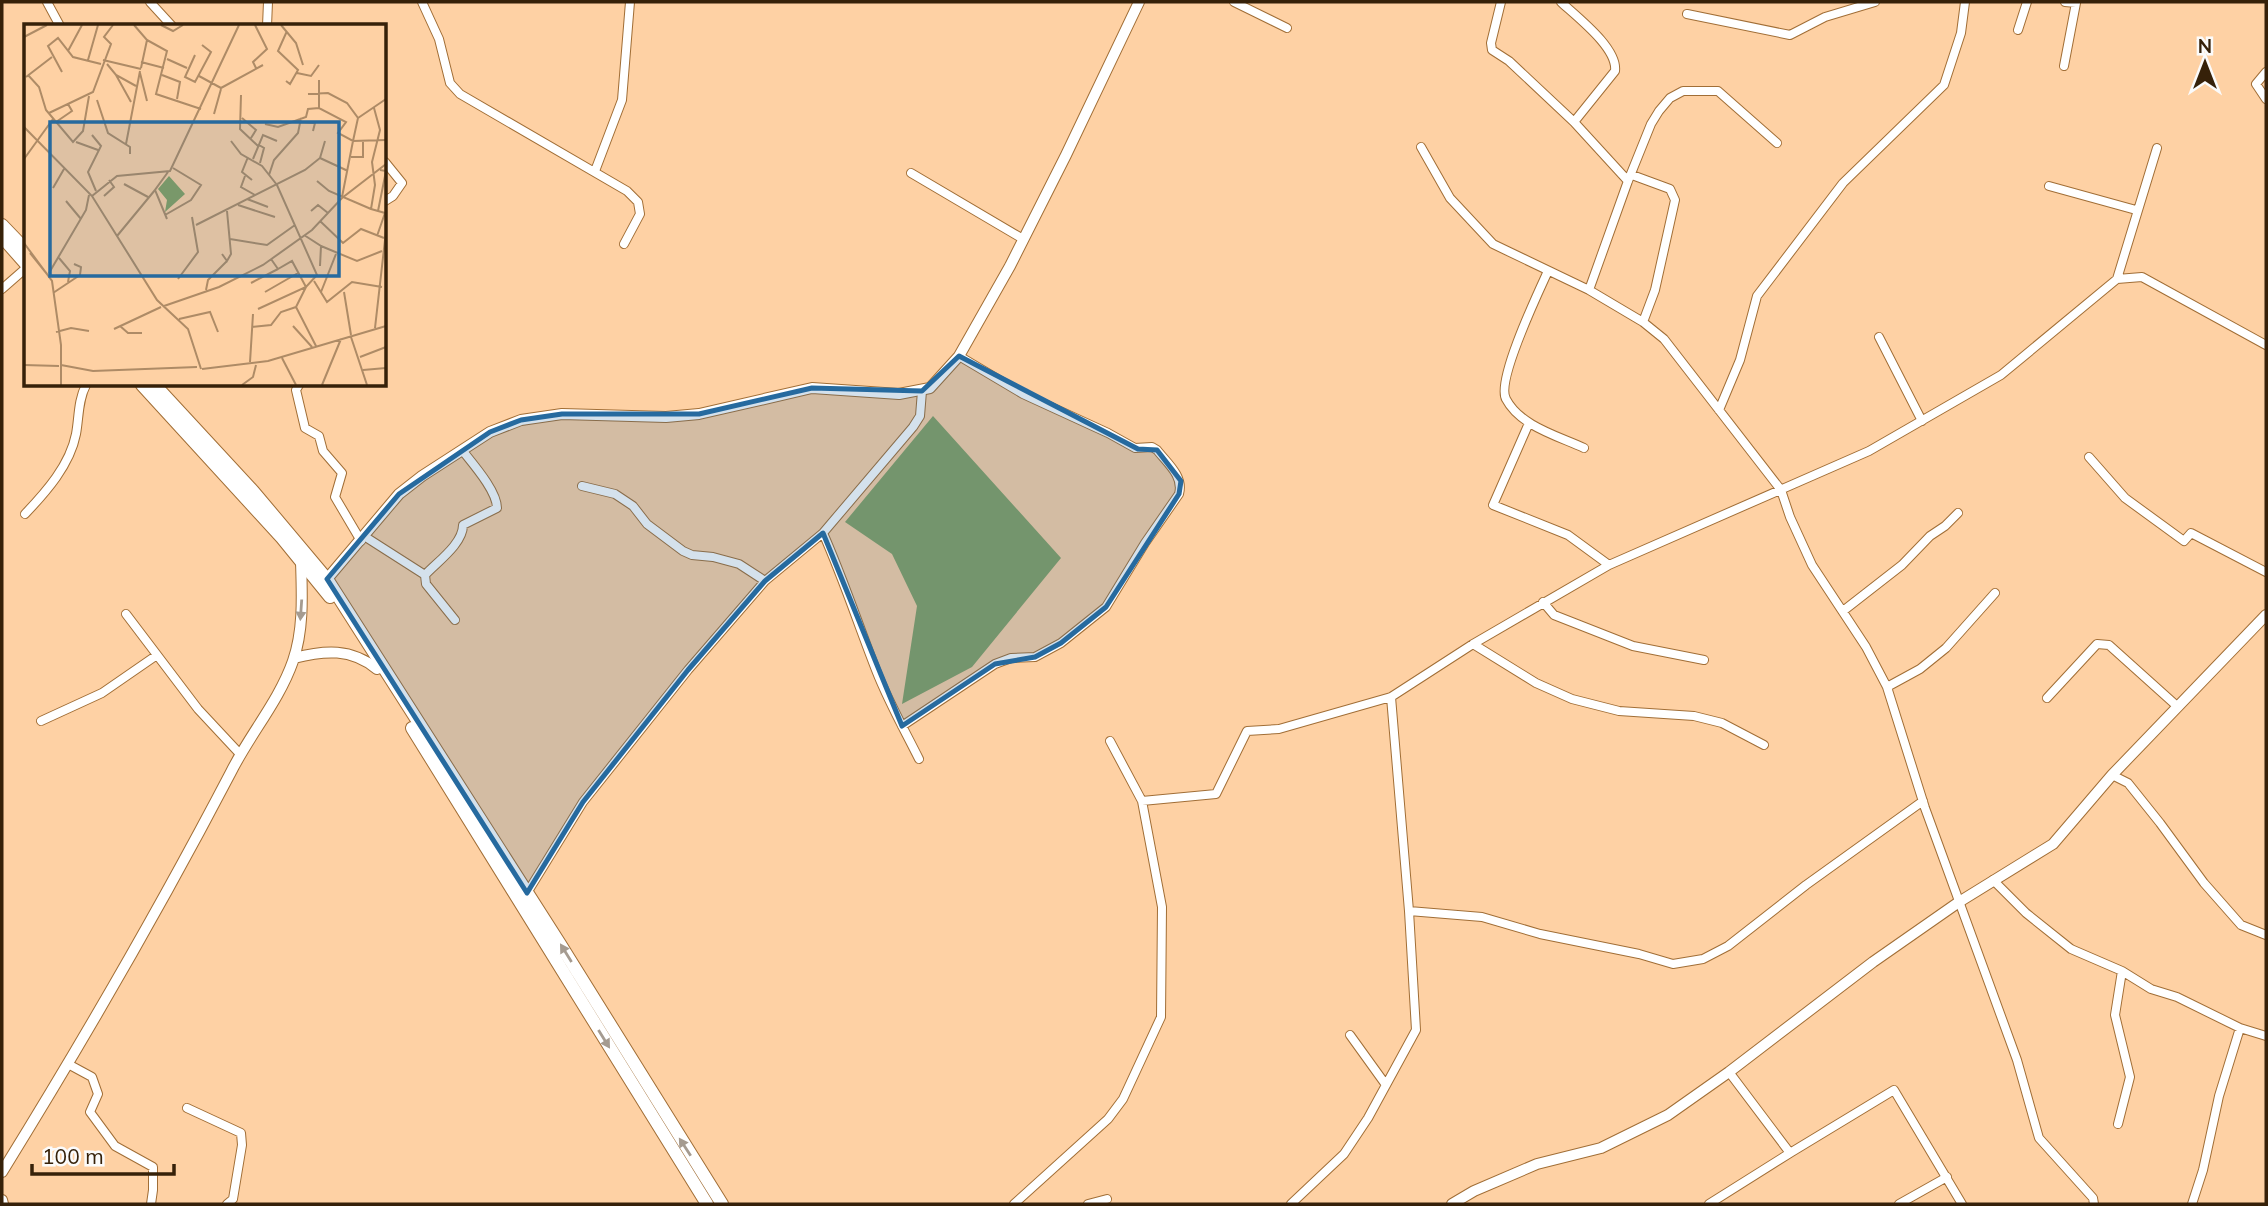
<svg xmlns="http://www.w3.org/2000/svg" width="2268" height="1206" font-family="Mulish,sans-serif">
<rect width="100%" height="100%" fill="#fed1a4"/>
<!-- forest -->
<path fill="#88a061" d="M 933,416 L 1061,558 L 972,667 L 902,704 L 917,606 L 892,554 L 845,522 Z"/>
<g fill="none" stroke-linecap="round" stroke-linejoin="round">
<!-- minor casing -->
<g stroke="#a16e36" stroke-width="10">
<path id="minor" d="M 47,2 L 60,26
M 150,2 L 172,26
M 422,2 L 439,39 L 450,83 L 460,94 L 627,191 L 638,202 L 640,214 L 624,244
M 1234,2 L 1287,28
M 1501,2 L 1491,43 L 1492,50 L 1509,61 L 1574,122 L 1628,181
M 1561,2 C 1577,17 1618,48 1615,71 L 1574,122
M 1687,14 L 1790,35 L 1825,17 L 1875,2
M 267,26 L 268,2
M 2018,30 L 2027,2
M 2064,66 L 2076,3 L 2065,2
M 2266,72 L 2256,84 L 2266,99
M 1421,147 L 1450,198 L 1493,244 L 1589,290 L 1643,322 L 1664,339 L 1781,490 L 1790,517 L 1812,565 L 1866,647 L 1887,687 L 1925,808 L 2017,1060 L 2039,1138 L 2093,1198 L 2094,1204
M 385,162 L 402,183 L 393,196 L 385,201
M 595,171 L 622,100 L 630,2
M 911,173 L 1023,239
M 1632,175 L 1670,189 L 1675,200 L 1655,290 L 1643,322
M 2049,186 L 2136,210
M 1548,271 C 1538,293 1496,381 1506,399 C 1520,426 1558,436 1584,448
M 2117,279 L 2157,148
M 2,289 L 26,268
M 1589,290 L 1628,181 L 1651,124 L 1659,111 L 1670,98 L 1683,91 L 1718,91 L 1777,143
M 1879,337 L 1922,421
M 299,385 L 296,390 L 305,428 L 319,436 L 323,451 L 342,473 L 335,497 L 361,541
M 1719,410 L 1740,360 L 1757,296 L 1843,183 L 1944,85 L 1961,33 L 1965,2
M 1529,423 L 1493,505 L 1568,535 L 1609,565
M 2089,457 L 2125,498 L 2184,541 L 2191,533 L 2266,572
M 582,486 L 615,494 L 633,506 L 647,524 L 683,551 L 692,555 L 713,557 L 739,564 L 765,581
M 25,514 C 46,492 70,465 76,434 C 79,418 78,400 86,385
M 364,536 L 425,575 L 426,584 L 455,620
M 425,575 C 437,562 463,544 463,525 L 497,508 C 497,491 473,464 462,450
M 1543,602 L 1554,615 L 1633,646 L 1704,660
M 1843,611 L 1902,565 L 1930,536 L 1945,526 L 1958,513
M 126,614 L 198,709 L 240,754
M 1473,644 L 1536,683 L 1572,699 L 1619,711 L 1694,716 L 1722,723 L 1764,745
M 1887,687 L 1920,669 L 1946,648 L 1995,593
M 2047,698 L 2097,644 L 2109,645 L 2178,707
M 41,721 L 102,693 L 157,655
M 902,726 L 995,664 L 1011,658 L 1035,657 L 1061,643 L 1106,607 L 1145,543 L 1179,494 C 1184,476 1167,463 1157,450 L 1152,447 L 1135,448 L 1108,433 L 1023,394 L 959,356
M 919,759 C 904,729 888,701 876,670 C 858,624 843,578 823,533 L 913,427 L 920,416 L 922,391
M 2112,775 L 2128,783 L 2160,823 L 2204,883 L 2241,925 L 2266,935
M 1142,801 L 1216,794 L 1247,731 L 1279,729 L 1391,697 L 1473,644 L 1609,565 L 1869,451 L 2001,375 L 2117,279 L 2142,277 L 2266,345
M 1993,880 L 2026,913 L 2071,949 L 2122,971 L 2115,1015 L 2130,1077 L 2118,1124
M 527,893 L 583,802 L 688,670 L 765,581 L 823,533
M 1409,911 L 1482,917 L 1540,934 L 1639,954 L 1673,964 L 1703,959 L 1728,946 L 1806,885 L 1923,801
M 2122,971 L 2151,989 L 2177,997 L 2240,1028 L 2266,1036
M 1350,1035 L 1386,1085 L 1416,1030 L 1409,911 L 1391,697
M 68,1064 L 92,1077 L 98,1094 L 90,1112 L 115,1146 L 153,1167 L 153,1190 L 151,1204
M 1729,1072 L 1790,1153 L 1894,1090 L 1962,1204
M 187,1108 L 241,1133 L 242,1145 L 233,1199 L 227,1204
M 1014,1204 L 1108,1119 L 1123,1099 L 1161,1017 L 1162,907 L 1142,801 L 1110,741
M 1088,1204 L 1107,1199
M 1291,1204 L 1344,1154 L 1368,1118 L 1386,1085
M 1709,1204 L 1790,1153
M 1899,1204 L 1947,1177
M 2192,1204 L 2203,1170 L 2219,1096 L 2240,1028"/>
</g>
<!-- tertiary casing -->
<g stroke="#a16e36" stroke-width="12">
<path id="tertiary" d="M 327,579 L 399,494 L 422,476 L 490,432 L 521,420 L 562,414 L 666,417 L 699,414 L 812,388 L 899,394 L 930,388 L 959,356 L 1010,266 L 1066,155 L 1139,2
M 294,658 C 325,650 351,648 377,669
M 2,1172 C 83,1041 160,908 231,772 C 250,734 279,701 293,661 C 304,629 302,594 301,561
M 2,1200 L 3,1204
M 1452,1204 L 1474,1191 L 1537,1164 L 1601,1148 L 1668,1115 L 1729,1072 L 1873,962 L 1959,902 L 2053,844 L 2112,775 L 2266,615"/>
</g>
<!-- primary casing -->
<g stroke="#a16e36" stroke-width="14">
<path id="primary" d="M 2,225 L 26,250
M 2,237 L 26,264
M 142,385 L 282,538 L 330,597
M 155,385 L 253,491 L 327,579 L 560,944 L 722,1204
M 412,728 L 707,1204"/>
</g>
<!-- minor -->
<use href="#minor" stroke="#fff" stroke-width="8"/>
<!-- tertiary -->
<use href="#tertiary" stroke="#fff" stroke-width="10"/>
<!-- primary -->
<use href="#primary" stroke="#fff" stroke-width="12"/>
</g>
<!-- one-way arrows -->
<defs><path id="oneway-solid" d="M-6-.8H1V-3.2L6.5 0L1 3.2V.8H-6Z" transform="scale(1.75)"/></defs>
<g fill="#a59b90">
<use href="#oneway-solid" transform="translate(301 610) rotate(94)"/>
<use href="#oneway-solid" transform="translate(566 953) rotate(-122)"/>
<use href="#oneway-solid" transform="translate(604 1039) rotate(58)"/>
<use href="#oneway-solid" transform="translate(685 1147) rotate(-123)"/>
</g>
<!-- marked area -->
<path fill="#266a9f" fill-opacity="0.2" stroke="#266a9f" stroke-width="5" stroke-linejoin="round" d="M 959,356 L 1138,449 L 1157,450 L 1181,481 L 1179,494 L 1106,607 L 1061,643 L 1035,657 L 995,664 L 902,726 L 823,533 L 765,581 L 688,670 L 583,802 L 527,893 L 327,579 L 399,494 L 490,432 L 521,420 L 562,414 L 699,414 L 812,388 L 922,391 Z"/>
<!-- overview -->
<g transform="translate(24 24)">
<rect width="362" height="362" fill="#fed1a4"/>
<path d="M 145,152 L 161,170 L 141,188 L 143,176 L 134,165 Z" fill="#88a061"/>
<path fill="none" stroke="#ae8b66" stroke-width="2" d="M 110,1 L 123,16 L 117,44M 137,1 L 149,7 L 159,1M 231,1 L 243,25 L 229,38 L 232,44M 257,1 L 272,19 L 279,41M 0,13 L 23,1M 123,16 L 143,27 L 132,70 L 177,85M 44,27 L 58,1M 171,31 L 161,53 L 171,58 L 187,28 L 178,21M 143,35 L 163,44M 64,36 L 74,1M 79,36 L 117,45M 117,38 L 140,44M 83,40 L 92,51 L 112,62M 38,48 L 24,22 L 34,14 L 49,33 L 77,40M 116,49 L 123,77M 273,49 L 287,52 L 295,41M 4,51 L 15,63 L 22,86 L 49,118 L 59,107 L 65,72M 92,51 L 107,78M 138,51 L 156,58 L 153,75M 175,52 L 197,64 L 239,41M 2,53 L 28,33M 295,56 L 295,84M 262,57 L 266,60 L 274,46 L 254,27 L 263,7M 217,71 L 216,105 L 234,122M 73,76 L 84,109 L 106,123 L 106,130M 350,84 L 356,106 L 348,138 L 351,161 L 347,185 L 361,189 L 353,212M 25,89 L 69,68 L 87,20 L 80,13 L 89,1M 190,90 L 197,65M 218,94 L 232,106 L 227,114M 334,94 L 362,75M 32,98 L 48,87 L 44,80M 277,98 L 291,99 L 289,107M 241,100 L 254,103 L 282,93 L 284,85 L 295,84 L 322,98 L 314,109 L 329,117 L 334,94 L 323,79 L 304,69 L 284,70M 0,103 L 68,172 L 133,276 L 164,305 L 177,345M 68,111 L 77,122 L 64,148 L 72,167M 207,117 L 217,130 L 238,142 L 253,161 L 293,251 L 282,263 L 234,285M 52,118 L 74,126M 102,120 L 116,47M 235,121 L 240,124 L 236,139M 224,133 L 218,148 L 228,156M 327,133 L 339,133 L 339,116M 296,134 L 324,147M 0,135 L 29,95M 229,135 L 239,111 L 253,117M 245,151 L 250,136 L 274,109 L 277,94M 221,152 L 217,163 L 231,171M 293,157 L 305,167 L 347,185M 100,160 L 124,173M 29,164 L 40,145M 68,172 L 93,152 L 146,147 L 215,1M 80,172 L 90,163 L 85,156M 318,173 L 329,117 L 362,116M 223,175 L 244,183M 42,177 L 57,195M 214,181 L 251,193M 287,187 L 294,181 L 304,189M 354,187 L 362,147 L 356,146M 141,191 L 167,176 L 177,161 L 149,144M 143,195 L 131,166 L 144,148M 296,197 L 319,219 L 337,205 L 360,214M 172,201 L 281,146 L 296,134 L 301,117M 280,211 L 297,222 L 296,242M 93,212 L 131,166M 206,215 L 243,221 L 271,201M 0,219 L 28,257 L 37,321 L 37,361M 297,222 L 333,237 L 358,227M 6,229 L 23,250M 198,230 L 203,237 L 207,230 L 203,187M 35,234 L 46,247 L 44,258M 247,235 L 254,245 L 268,237 L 282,263 L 272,283 L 292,322M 25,249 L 62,186 L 65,171M 154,255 L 174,228 L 168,193M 290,257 L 303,278 L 328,258 L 358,263M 227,259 L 254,245M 182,266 L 184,256 L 203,237M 241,268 L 274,249M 297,268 L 312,230M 320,268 L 327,311M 29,269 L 56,251 L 57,243 L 50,240M 140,282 L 195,263 L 239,241 L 288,206 L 318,174 L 362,140M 155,295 L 186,288 L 194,308M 96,302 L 104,309 L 118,309M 269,302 L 288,323M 228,303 L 247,301 L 257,288 L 272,283M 351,304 L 362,207M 90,305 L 137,283M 32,308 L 47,304 L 65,307M 327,313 L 343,361M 336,333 L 362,323M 258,334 L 272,361M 226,338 L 229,290M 0,341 L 35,342M 37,341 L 69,347 L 173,343M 178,345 L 244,337 L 362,302M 339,346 L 362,344M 218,361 L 229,353 L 232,341M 298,361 L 317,315"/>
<path fill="#266a9f" fill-opacity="0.15" stroke="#266a9f" stroke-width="3.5" d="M 26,98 L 315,98 L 315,252 L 26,252 Z"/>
<rect width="362" height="362" fill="none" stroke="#362109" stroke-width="3.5"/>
</g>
<!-- border -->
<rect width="2268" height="1206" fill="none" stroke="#362109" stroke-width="7"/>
<!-- north arrow -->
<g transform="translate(2205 63)" stroke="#fbfbfb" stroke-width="5" paint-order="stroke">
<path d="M0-5L12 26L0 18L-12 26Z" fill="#362109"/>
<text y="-10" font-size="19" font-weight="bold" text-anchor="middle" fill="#362109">N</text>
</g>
<!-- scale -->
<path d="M32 1164v10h142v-10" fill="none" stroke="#362109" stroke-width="3.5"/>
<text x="42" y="1164" font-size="21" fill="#362109" stroke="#fbfbfb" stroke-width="5" paint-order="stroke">100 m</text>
</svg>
